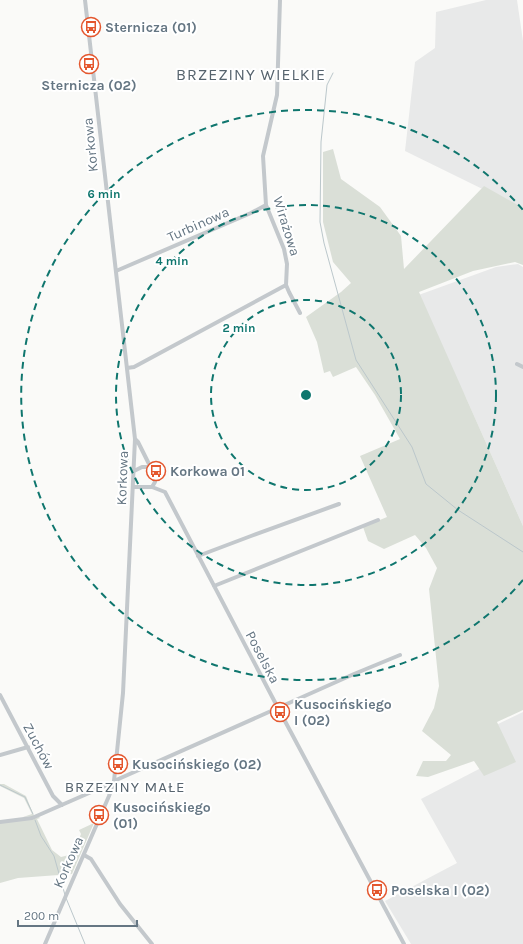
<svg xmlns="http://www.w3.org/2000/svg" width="523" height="944" font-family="Karla,sans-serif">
<rect width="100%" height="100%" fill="#fafaf8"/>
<!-- built -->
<path fill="#e8e9e9" d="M 486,0 L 517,0 L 523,41 L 523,209 L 405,151 L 415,62 L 435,48 L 436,12 Z
M 518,264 L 523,267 L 523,526 L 466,398 L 413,297 L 496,267 Z
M 523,712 L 523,944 L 411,944 L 385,901 L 457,863 L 421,799 L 510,753 L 496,725 Z"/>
<!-- green -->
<path fill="#dadfd7" d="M 333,149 L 341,179 L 380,207 L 401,236 L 404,269 L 484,186 L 523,208 L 523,265 L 515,262 L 473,271 L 419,292 L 523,526 L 523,710 L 497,722 L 516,762 L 484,776 L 474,761 L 428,777 L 416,776 L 423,761 L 446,761 L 451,755 L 422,731 L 434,708 L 439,686 L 429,589 L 437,568 L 426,548 L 415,535 L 384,549 L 368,541 L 363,527 L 387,517 L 360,456 L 400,439 L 375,395 L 356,367 L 333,377 L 330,371 L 324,373 L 317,342 L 306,317 L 341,292 L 351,283 L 333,262 L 323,222 L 323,152 Z
M 0,784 L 4,784 L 26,796 L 34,816 L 23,817 L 32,814 L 24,798 L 0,786 Z
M 39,817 L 40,818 L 37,819 L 52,850 L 61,857 L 73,854 L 81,834 L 79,830 L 94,823 L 72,874 L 18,878 L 0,883 L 0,823 Z"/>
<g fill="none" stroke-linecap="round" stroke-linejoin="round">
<!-- stream -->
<path stroke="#bbc7cb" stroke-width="1" d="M 333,73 L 327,85 L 321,142 L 320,222 L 324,243 L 356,360 L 412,447 L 426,484 L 458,510 L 523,552
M 0,785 L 25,797 L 33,814
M 35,820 L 41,836 L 54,856 L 65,895
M 66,898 L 85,944"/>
<!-- minor -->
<path stroke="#c3c8cc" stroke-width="4" d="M 280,0 L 277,95 L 263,156 L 266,205 L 284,249 L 287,264 L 286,285 L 289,292 L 300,313
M 116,271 L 251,213 L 266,205
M 517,364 L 523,367
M 127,368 L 134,367 L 286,285
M 135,439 L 138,442 L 155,476 L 155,482 L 152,487
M 134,471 L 142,467 L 151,467
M 133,487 L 152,487 L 165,492 L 278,708 L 404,944
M 198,556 L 251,536 L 339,504
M 214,586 L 378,520
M 0,695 L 53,796 L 62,805
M 0,755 L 28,747
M 114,781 L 354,674 L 400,655
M 0,822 L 32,818 L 105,786 L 112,786
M 84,855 L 91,859 L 120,904 L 152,944
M 45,944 L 109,796 L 114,781 L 123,693 L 135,439 L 85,0"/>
</g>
<!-- distance rings -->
<g fill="none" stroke="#0f766e" stroke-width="2" stroke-dasharray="7 5">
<circle cx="306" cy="395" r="95"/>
<circle cx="306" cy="395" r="190"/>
<path d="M523 580A285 285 0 1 1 523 210"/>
</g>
<!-- icons -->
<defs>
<g id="bus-ring" transform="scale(1)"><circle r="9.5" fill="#fff" stroke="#e4572e" stroke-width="1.5"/><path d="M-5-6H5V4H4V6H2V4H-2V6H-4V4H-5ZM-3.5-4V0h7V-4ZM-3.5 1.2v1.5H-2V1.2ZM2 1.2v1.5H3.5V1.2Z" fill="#e4572e"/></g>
</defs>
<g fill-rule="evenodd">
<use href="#bus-ring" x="91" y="27"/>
<use href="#bus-ring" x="89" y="64"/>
<use href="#bus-ring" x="156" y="471"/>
<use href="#bus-ring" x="280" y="712"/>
<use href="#bus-ring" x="118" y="764"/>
<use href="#bus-ring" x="99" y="815"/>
<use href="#bus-ring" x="377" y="890"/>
</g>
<g text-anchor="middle" stroke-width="4" stroke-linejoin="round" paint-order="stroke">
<!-- poi labels -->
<g font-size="14" font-weight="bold" fill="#657683" stroke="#fff" text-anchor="start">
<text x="105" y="32">Sternicza (01)</text>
<text x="89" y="90" text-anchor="middle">Sternicza (02)</text>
<text x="170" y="476">Korkowa 01</text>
<text x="294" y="709">Kusocińskiego<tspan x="294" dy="16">I (02)</tspan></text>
<text x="132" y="769">Kusocińskiego (02)</text>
<text x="113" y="812">Kusocińskiego<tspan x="113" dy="16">(01)</tspan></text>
<text x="391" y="895">Poselska I (02)</text>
</g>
<!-- street labels -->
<g font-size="14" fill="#657683" stroke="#fff">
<text transform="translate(90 145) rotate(-96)" y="5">Korkowa</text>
<text transform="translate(198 224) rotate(-24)" y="5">Turbinowa</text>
<text transform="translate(287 226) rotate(73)" y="5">Wirażowa</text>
<text transform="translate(122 478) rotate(-88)" y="5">Korkowa</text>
<text transform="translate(263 657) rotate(62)" y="5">Poselska</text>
<text transform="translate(39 746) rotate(62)" y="5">Zuchów</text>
<text transform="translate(68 862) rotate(-66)" y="5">Korkowa</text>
</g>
<!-- neighbourhood labels -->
<g font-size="15" letter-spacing="1" fill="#57646e" stroke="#fff">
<text x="125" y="792">BRZEZINY MAŁE</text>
</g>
<!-- quarter labels -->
<g font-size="16" letter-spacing="1" fill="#57646e" stroke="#fff">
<text x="251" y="80">BRZEZINY WIELKIE</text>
</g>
</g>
<circle cx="306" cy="395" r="6" fill="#0f766e" stroke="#fff" stroke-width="2"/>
<g font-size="12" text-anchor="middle" font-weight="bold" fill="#0f766e" stroke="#fff" stroke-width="4" stroke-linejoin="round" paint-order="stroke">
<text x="104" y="198">6 min</text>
<text x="172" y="265">4 min</text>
<text x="239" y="332">2 min</text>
</g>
<!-- scale -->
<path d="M18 920v6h119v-6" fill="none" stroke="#657683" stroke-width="2"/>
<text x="24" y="920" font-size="12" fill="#657683" stroke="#ffffff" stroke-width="3" paint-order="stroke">200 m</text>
</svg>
